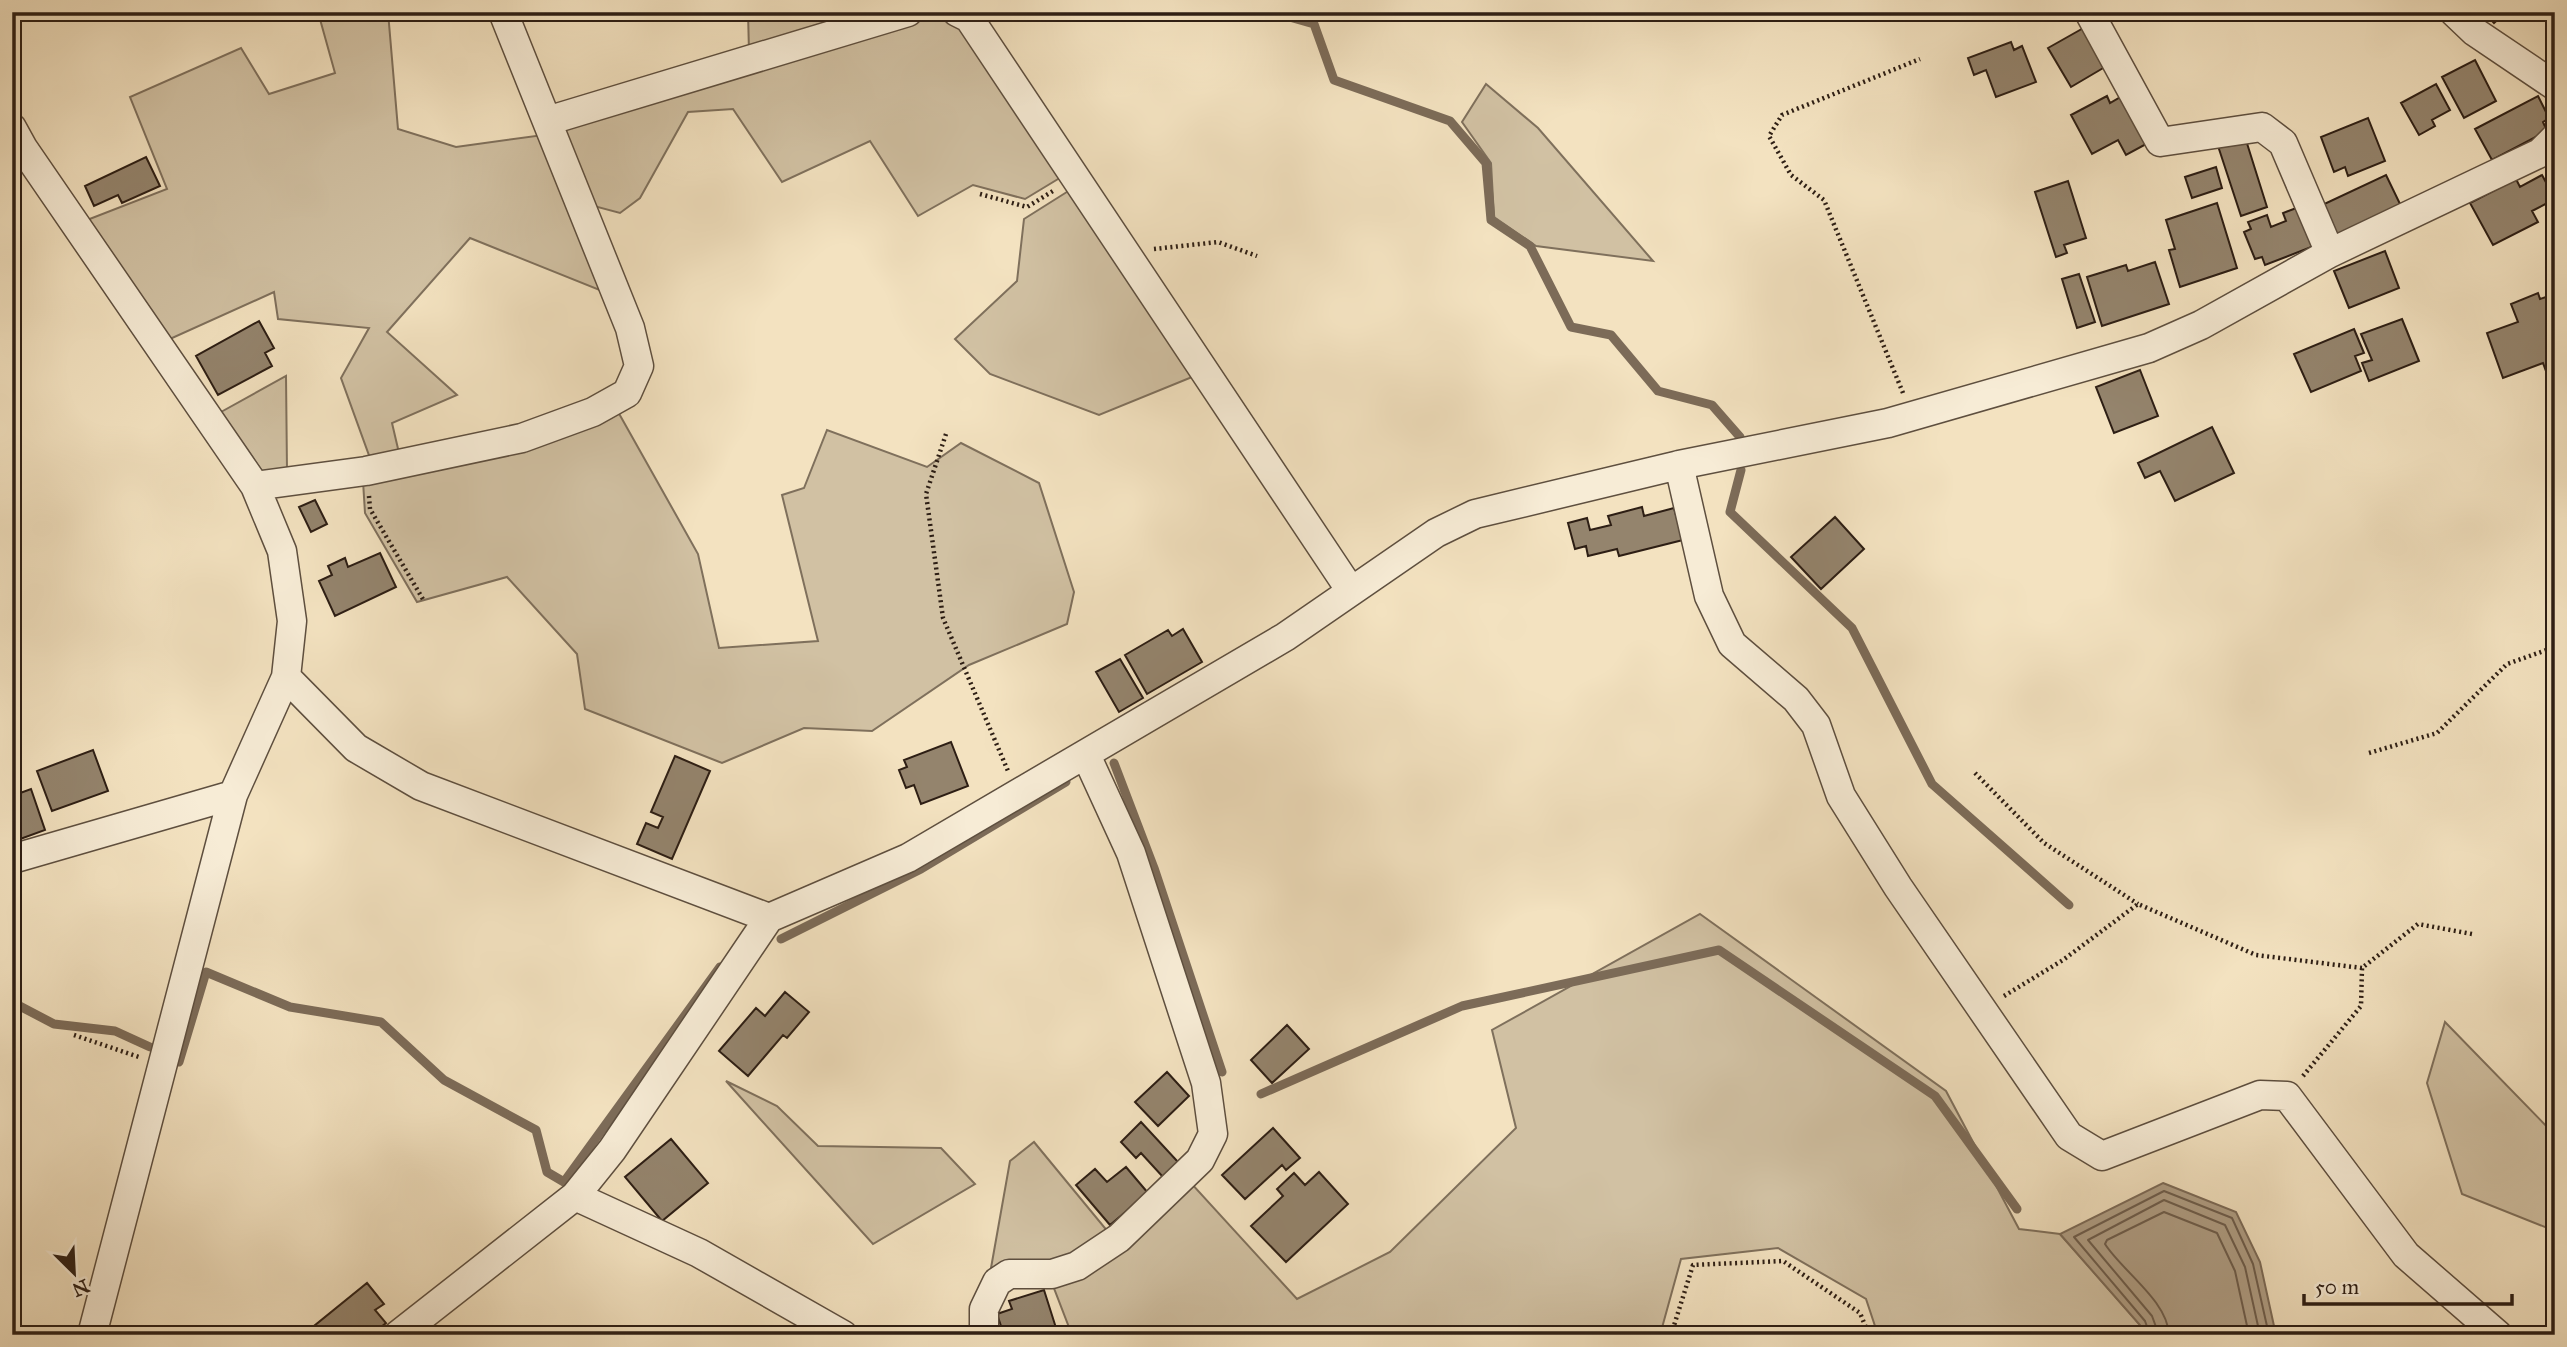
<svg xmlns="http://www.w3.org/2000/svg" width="2567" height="1347" font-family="'IM FELL Great Primer',serif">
<rect width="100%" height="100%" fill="#f3e2c0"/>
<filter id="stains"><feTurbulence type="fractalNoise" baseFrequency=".00286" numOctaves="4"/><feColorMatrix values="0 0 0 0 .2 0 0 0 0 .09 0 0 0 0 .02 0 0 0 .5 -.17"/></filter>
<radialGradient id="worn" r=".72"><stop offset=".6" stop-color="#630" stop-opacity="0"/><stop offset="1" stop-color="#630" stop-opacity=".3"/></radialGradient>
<!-- green -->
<path fill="#d1c1a3" stroke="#7f705c" stroke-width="2" d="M 318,12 L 388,12 L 398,129 L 456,147 L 543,135 L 607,293 L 470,238 L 387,332 L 457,395 L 392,423 L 399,453 L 370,458 L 341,378 L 369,328 L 278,319 L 274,292 L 170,339 L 87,220 L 167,189 L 130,97 L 241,48 L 269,94 L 335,73 Z
M 748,12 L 880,12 L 749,52 Z
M 935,15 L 959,25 L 1063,176 L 1025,199 L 973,185 L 918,216 L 870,141 L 782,182 L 733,109 L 688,112 L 640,198 L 620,213 L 590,205 L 559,129 Z
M 1486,84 L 1538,128 L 1653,261 L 1536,246 L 1494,217 L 1491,163 L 1462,122 Z
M 1070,190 L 1197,375 L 1099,415 L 990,374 L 955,339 L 1017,281 L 1024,219 Z
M 286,376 L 287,470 L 264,474 L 221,412 Z
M 617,410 L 698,554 L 719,648 L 818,641 L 782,495 L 804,488 L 827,430 L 927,467 L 961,443 L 1039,483 L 1074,592 L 1067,624 L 969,665 L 872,731 L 804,728 L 722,763 L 585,709 L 577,654 L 507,577 L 417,602 L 365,513 L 363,481 Z
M 1700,914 L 1946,1091 L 2019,1229 L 2060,1234 L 2140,1325 L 2144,1335 L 1878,1335 L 1866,1299 L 1778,1248 L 1681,1259 L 1660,1335 L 1072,1335 L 1052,1283 L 1191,1183 L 1297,1299 L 1390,1252 L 1516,1128 L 1492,1030 Z
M 2445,1022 L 2555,1135 L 2555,1231 L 2462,1194 L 2427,1083 Z
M 726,1081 L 777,1106 L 818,1146 L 941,1148 L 975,1184 L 873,1244 Z
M 1034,1142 L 1109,1233 L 1062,1263 L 991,1268 L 1010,1161 Z"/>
<!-- water -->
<path fill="#b09f86" stroke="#7c6b58" stroke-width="2" d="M 2163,1183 L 2236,1212 L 2260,1262 L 2276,1335 L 2144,1335 L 2140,1325 L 2060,1234 Z"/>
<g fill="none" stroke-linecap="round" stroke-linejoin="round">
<!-- shore -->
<path stroke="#6e5e4d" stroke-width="2" d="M 2150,1335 L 2145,1321 L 2074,1237 L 2164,1191 L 2232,1218 L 2253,1264 L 2269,1335
M 2159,1335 L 2152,1316 L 2088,1240 L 2164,1200 L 2225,1225 L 2245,1267 L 2260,1335
M 2169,1335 C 2168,1301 2122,1271 2105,1244 L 2107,1240 L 2164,1212 L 2217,1233 L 2235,1271 L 2249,1335"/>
<!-- stream -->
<path stroke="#7c6b58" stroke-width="9" d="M 1272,12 L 1314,24 L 1334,80 L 1450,121 L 1486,163 L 1491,220 L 1530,246 L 1571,327 L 1611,335 L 1658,391 L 1712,405 L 1740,437
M 1741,470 L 1730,512 L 1852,628 L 1932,784 L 2069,905
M 1114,763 L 1154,868 L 1222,1072
M 781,939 L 921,869 L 1066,782
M 12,1002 L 54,1024 L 115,1031 L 150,1047
M 179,1062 L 206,972 L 290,1007 L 381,1022 L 444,1080 L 536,1130 L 547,1172 L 564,1182 L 720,967
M 1261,1094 L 1462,1006 L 1719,950 L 1935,1096 L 2017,1209"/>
</g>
<!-- building -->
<path fill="#94846d" stroke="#2d1e14" stroke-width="2" d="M 2484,12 L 2506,12 L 2494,23 Z
M 2087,26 L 2110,64 L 2071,87 L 2048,48 Z
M 2011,42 L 2014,50 L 2022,46 L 2036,82 L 1996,97 L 1986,70 L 1974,75 L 1968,58 Z
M 2475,60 L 2496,101 L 2464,118 L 2442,77 Z
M 2436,84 L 2450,110 L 2432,120 L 2435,126 L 2419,135 L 2401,103 Z
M 2124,95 L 2148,143 L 2126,155 L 2118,140 L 2092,154 L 2071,115 L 2107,96 L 2110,103 Z
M 2538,96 L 2549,118 L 2543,122 L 2547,131 L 2492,160 L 2475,129 Z
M 2368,118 L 2385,161 L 2348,176 L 2345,167 L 2334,172 L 2321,137 Z
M 2245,137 L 2267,207 L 2241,216 L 2218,146 Z
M 146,157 L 160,186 L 122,203 L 118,195 L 94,206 L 85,186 Z
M 2216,167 L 2222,188 L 2192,198 L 2185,177 Z
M 2386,175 L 2401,206 L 2335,237 L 2320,206 Z
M 2542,175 L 2555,199 L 2532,211 L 2538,222 L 2493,245 L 2470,203 L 2516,179 L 2520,187 Z
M 2068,181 L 2086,238 L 2064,245 L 2067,253 L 2056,257 L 2035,192 Z
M 2217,203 L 2237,268 L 2180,287 L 2169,250 L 2175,249 L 2166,220 Z
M 2299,207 L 2314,246 L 2265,265 L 2262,257 L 2255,259 L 2244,232 L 2251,229 L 2248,222 L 2267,215 L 2271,227 L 2286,221 L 2283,213 Z
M 2385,251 L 2399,288 L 2349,308 L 2334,271 Z
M 2155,262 L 2169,304 L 2102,326 L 2087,277 L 2126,265 L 2128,271 Z
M 2079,274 L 2095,322 L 2077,328 L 2062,279 Z
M 2538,293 L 2540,299 L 2555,294 L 2555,371 L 2547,374 L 2543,363 L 2503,378 L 2487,333 L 2518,322 L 2511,304 Z
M 2402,319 L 2419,361 L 2369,381 L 2362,363 L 2372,360 L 2361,334 Z
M 259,321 L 274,348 L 265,353 L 272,366 L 218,395 L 196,356 Z
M 2354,329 L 2364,353 L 2355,356 L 2361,371 L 2311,392 L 2294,354 Z
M 2140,370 L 2158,416 L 2114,433 L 2096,387 Z
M 2212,427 L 2234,473 L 2175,501 L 2160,471 L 2145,478 L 2138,463 Z
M 315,500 L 327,524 L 311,532 L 299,507 Z
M 1642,507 L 1644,516 L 1674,508 L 1683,540 L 1619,556 L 1617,549 L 1588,556 L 1586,546 L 1575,549 L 1568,523 L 1587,518 L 1590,530 L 1611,525 L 1608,516 Z
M 1835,517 L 1864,549 L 1821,589 L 1791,557 Z
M 380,553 L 396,587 L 335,616 L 319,581 L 332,575 L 328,566 L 345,558 L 348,567 Z
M 1183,629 L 1202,662 L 1147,694 L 1125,655 L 1168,630 L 1172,636 Z
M 1120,659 L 1143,698 L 1119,712 L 1096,672 Z
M 951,742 L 968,786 L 921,804 L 914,785 L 906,788 L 899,770 L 907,767 L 904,760 Z
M 93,750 L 108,791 L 52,811 L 37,771 Z
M 675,756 L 710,771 L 672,859 L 637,844 L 646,823 L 658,828 L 663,817 L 651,812 Z
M 31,789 L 45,830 L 12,842 L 12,796 Z
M 785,992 L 809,1012 L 787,1038 L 783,1035 L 748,1076 L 719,1051 L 756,1008 L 765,1016 Z
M 1287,1025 L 1309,1049 L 1272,1083 L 1251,1060 Z
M 1167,1072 L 1189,1096 L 1158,1126 L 1135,1102 Z
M 1141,1122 L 1178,1162 L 1163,1177 L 1141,1153 L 1136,1158 L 1121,1142 Z
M 1273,1128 L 1300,1158 L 1286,1170 L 1282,1165 L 1245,1199 L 1222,1175 Z
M 671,1139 L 708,1183 L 662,1221 L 625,1177 Z
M 1126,1167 L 1148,1193 L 1110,1225 L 1076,1185 L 1095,1169 L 1107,1182 Z
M 1319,1172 L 1348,1204 L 1286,1262 L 1251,1226 L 1283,1196 L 1277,1189 L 1294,1173 L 1305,1185 Z
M 367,1283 L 384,1304 L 375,1310 L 386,1323 L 371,1335 L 321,1335 L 314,1326 Z
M 1044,1290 L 1057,1331 L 1045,1335 L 1004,1335 L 997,1314 L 1012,1309 L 1009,1301 Z"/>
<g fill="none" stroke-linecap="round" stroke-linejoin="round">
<!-- street casing -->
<g stroke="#5e4f3f" stroke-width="31">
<path id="street" d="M 957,12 L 969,18 L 1351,591
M 2089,12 L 2160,142 L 2262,127 L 2283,143 L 2330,253
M 2454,12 L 2475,32 L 2555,86
M 547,121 L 908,12
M 12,128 L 23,148 L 255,486 L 282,551 L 292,621 L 286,677 L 233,795 L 92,1335
M 1679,465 L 1709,596 L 1732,644 L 1796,699 L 1816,725 L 1841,796 L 1898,887 L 2069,1136 L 2102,1156 L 2260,1095 L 2287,1096 L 2406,1255 L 2498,1335
M 255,486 L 366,471 L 522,438 L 593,412 L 627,393 L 639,366 L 630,328 L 503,12
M 286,677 L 356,748 L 421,786 L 769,918
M 12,859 L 233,795
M 575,1196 L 699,1253 L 843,1335
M 398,1335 L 575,1196 L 612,1150 L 769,918 L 908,858 L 1285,637 L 1436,533 L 1475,514 L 1679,465 L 1888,423 L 2149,348 L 2201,325 L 2330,253 L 2540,153 L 2555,138
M 984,1335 L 984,1309 L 997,1282 L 1009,1274 L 1052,1274 L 1077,1266 L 1119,1238 L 1200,1160 L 1213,1134 L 1206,1083 L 1131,853 L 1086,755"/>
</g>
<!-- path -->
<path stroke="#2d1e14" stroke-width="4.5" stroke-dasharray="2 3.5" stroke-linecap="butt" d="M 980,194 L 1027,207 L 1053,191
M 1154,249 L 1218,242 L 1257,256
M 1903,393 L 1824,200 L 1791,175 L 1769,136 L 1782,115 L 1920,59
M 946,434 L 926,494 L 943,618 L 1008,771
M 369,496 L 370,509 L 424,601
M 2369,753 L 2437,733 L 2507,664 L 2555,647
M 1975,773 L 2044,843 L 2138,904
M 2004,996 L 2063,960 L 2138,904 L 2256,955 L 2362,968
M 74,1035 L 139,1057
M 2303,1076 L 2361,1006 L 2362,968 L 2418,924 L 2472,934
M 1671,1335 L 1693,1265 L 1783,1261 L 1860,1313 L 1869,1335"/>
<!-- street -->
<use href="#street" stroke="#f7ecd6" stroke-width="28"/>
</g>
<!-- margin -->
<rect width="2567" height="1347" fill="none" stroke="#f3e2c0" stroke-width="42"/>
<rect x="14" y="14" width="2539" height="1319" fill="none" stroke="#2d1e14" stroke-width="3.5"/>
<rect x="21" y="21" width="2525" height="1305" fill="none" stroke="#2d1e14" stroke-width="2"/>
<!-- north arrow -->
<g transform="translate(74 1273) rotate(156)" stroke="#f7ecd6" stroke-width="5" paint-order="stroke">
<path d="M0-5L12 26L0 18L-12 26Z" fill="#2d1e14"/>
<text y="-10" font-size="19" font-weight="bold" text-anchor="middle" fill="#2d1e14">N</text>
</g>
<!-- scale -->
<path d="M2304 1294v10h208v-10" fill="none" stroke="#2d1e14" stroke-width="3.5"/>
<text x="2315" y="1294" font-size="21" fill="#2d1e14" stroke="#f7ecd6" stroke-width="5" paint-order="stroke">50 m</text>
<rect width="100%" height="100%" filter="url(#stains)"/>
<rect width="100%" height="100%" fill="url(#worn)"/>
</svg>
